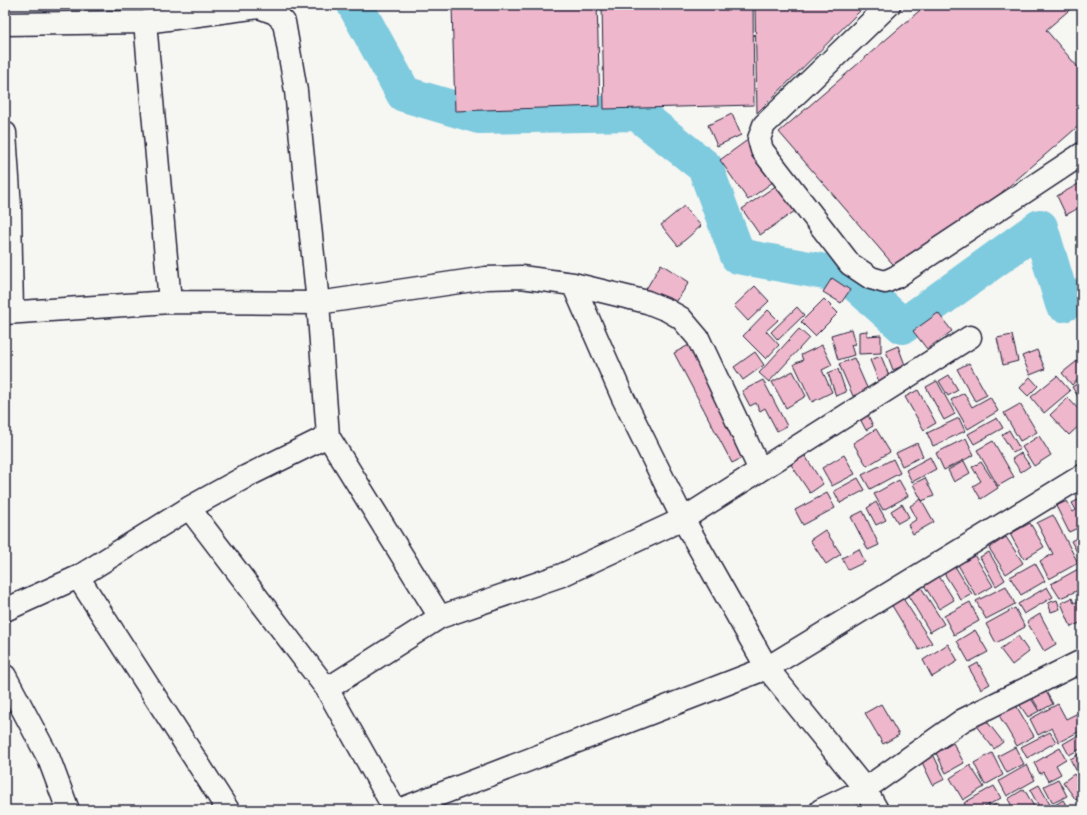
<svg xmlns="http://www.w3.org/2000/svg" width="1087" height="815" font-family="'Shantell Sans',sans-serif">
<rect width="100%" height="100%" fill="#f6f6f2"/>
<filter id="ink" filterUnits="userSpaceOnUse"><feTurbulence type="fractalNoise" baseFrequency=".025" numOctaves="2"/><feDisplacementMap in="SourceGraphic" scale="8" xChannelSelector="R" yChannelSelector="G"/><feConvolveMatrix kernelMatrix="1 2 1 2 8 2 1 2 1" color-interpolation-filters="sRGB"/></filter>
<g filter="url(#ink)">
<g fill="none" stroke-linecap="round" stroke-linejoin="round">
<!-- river -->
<path stroke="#7ecade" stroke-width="36" d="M 355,5 L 404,94 L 479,116 L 637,113 L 705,167 L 738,256 L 847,276 L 903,326 L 1040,227 L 1063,304 L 1082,296"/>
</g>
<!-- building -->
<path fill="#efb7cc" stroke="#22223b" d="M 452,5 L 597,5 L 600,106 L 455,111 Z
M 602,5 L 753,5 L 754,105 L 604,109 Z
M 755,5 L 866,5 L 757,113 Z
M 926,5 L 1075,5 L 1046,30 L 1082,72 L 1082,123 L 904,277 L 779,132 Z
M 732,114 L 741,135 L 717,146 L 708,125 Z
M 749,139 L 777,179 L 748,200 L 720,160 Z
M 1082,182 L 1082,206 L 1066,215 L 1057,196 Z
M 780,183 L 798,209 L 760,235 L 742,209 Z
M 684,206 L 701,226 L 678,246 L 661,225 Z
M 661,264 L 689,282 L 675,304 L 660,295 L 658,298 L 645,291 Z
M 832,278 L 850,290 L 841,303 L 823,292 Z
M 755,286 L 769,301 L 748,321 L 734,306 Z
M 824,299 L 838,313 L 815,336 L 801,322 Z
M 797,307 L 804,315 L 778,340 L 771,332 Z
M 768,310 L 778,320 L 766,331 L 779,345 L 766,359 L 743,336 Z
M 938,313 L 952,331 L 927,349 L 913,331 Z
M 799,329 L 809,338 L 769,382 L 759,373 Z
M 851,329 L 855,344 L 851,345 L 854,355 L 838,360 L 831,335 Z
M 867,331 L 867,336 L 881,335 L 881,353 L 859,354 L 859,332 Z
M 1012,335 L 1018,361 L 1003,365 L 997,338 Z
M 691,344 L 750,454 L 732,463 L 674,353 Z
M 822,345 L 832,365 L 822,370 L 832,392 L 812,402 L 794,364 L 803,360 L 801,355 Z
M 898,346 L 905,365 L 893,370 L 886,351 Z
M 1037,350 L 1045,369 L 1030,375 L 1022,356 Z
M 755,352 L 764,365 L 743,380 L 734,367 Z
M 881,356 L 890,378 L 879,382 L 870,360 Z
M 1082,357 L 1082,376 L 1072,385 L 1062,373 Z
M 854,358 L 868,390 L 853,396 L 839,364 Z
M 969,363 L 987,395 L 975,401 L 957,369 Z
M 838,369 L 846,392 L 836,396 L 828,373 Z
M 793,371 L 806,396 L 786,408 L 772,382 Z
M 949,375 L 958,390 L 948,396 L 939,381 Z
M 1057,376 L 1070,391 L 1044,413 L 1031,397 Z
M 1030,377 L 1038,386 L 1028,396 L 1020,388 Z
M 763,380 L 787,426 L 777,431 L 765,408 L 760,411 L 756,403 L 750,406 L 742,391 Z
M 937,381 L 955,414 L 944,420 L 926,387 Z
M 1082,381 L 1082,403 L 1072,387 Z
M 918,390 L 936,423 L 924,430 L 905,397 Z
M 964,393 L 972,407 L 990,397 L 998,411 L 968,429 L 951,400 Z
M 1068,398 L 1082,413 L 1082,423 L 1069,435 L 1050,415 Z
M 1020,404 L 1037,432 L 1020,441 L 1004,413 Z
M 868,415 L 873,426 L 866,430 L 860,419 Z
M 959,418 L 965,431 L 933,446 L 927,433 Z
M 997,418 L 1003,428 L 974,444 L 968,434 Z
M 876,429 L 890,452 L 867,466 L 853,443 Z
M 1009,430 L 1020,449 L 1013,453 L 1002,435 Z
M 1039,436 L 1051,455 L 1034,466 L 1022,447 Z
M 966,438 L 974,455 L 944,470 L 936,453 Z
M 993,441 L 1014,477 L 998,486 L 977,450 Z
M 917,443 L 923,456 L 902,466 L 896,453 Z
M 1021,453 L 1030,466 L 1021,472 L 1012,459 Z
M 804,454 L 823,484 L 810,493 L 790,463 Z
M 844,455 L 855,474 L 832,486 L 822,468 Z
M 930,457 L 936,469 L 912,482 L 906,470 Z
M 893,459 L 900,473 L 870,489 L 862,475 Z
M 964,461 L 970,473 L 954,482 L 948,470 Z
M 981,462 L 998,488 L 981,499 L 973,486 L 981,481 L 972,467 Z
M 858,478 L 865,490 L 840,503 L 834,491 Z
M 925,478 L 934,496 L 922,501 L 913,484 Z
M 899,480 L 908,496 L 883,510 L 874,494 Z
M 827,493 L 835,508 L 803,525 L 795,510 Z
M 1082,498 L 1082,526 L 1069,532 L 1056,506 L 1067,501 L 1073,512 L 1076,510 L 1072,503 Z
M 921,499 L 934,522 L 913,534 L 908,525 L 917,519 L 910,506 Z
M 876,502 L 886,520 L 876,525 L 867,508 Z
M 902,504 L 909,517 L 898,523 L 891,511 Z
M 863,511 L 879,545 L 868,550 L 851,517 Z
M 1053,515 L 1078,563 L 1049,579 L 1040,561 L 1053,554 L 1037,523 Z
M 1030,523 L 1044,547 L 1024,559 L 1010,534 Z
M 825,530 L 841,554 L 826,564 L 810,540 Z
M 1082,535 L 1082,561 L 1071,541 Z
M 1006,537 L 1023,563 L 1006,574 L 989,548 Z
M 859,549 L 865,562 L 848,570 L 842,558 Z
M 989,552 L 1005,580 L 996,586 L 980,557 Z
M 973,553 L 993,586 L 976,596 L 957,563 Z
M 953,563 L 972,594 L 961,600 L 942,570 Z
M 1035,563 L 1045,581 L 1021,595 L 1010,577 Z
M 1080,568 L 1082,572 L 1082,583 L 1077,585 L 1079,590 L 1060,598 L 1051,584 Z
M 937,573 L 954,600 L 939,609 L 922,582 Z
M 919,584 L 944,624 L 930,632 L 906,592 Z
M 1006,586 L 1015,604 L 986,619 L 976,601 Z
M 1047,587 L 1053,597 L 1024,614 L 1018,604 Z
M 902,597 L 932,643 L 919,650 L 891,604 Z
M 1072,598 L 1074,603 L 1079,601 L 1082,609 L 1082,615 L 1080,616 L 1082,622 L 1071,627 L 1061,603 Z
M 1057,600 L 1060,609 L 1051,612 L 1048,603 Z
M 970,602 L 979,621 L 954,635 L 944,616 Z
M 1015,608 L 1025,627 L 996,643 L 986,624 Z
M 1040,614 L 1056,644 L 1044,651 L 1027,622 Z
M 975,630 L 988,652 L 969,662 L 957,641 Z
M 1018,636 L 1029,652 L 1012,665 L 1000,649 Z
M 948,644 L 958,661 L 932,677 L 923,660 Z
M 978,663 L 990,684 L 981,689 L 969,668 Z
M 1043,686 L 1053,704 L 1040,711 L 1030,694 Z
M 1028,694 L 1039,711 L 1028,717 L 1017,701 Z
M 1014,702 L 1034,736 L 1017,746 L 997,712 Z
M 881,704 L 899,735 L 883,744 L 865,713 Z
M 1058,704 L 1066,719 L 1082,711 L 1082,730 L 1059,742 L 1052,728 L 1038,735 L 1030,719 Z
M 985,719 L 1003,742 L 994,749 L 976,726 Z
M 1050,732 L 1056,742 L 1027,758 L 1021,747 Z
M 1082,733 L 1082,748 L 1069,755 L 1063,744 Z
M 953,743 L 964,763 L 946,773 L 936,753 Z
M 1015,747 L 1024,764 L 1007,773 L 998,756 Z
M 1060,748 L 1066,759 L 1056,765 L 1061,774 L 1048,781 L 1043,772 L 1040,774 L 1034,763 Z
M 932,752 L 945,779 L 933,785 L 920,758 Z
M 992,753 L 1003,775 L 985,785 L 974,763 Z
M 1082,753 L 1082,781 L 1070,759 Z
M 970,765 L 984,787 L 963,800 L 950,778 Z
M 1027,765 L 1035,780 L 1007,796 L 999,781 Z
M 1074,774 L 1082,786 L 1082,796 L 1076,800 L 1063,782 Z
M 1058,779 L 1067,796 L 1053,803 L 1044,786 Z
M 1039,785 L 1053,810 L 1041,810 L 1030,790 Z
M 994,786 L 1001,798 L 979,810 L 968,810 L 964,803 Z
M 1024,789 L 1036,810 L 1014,810 L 1008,799 Z
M 1063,800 L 1069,810 L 1057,810 L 1055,805 Z
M 998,803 L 1002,810 L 986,810 Z"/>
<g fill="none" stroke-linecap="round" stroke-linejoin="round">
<!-- minor casing -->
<g stroke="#22223b" stroke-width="25">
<path id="minor" d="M 889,5 L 764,125 L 759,139 L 762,150 L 850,264 L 871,278 L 885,282 L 896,277 L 1082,154
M 145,22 L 170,302
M 5,24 L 145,22 L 259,7 L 275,13 L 284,22 L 296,91 L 318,303 L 328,436 L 440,617 L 562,575 L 683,519 L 970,337
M 5,133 L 10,208 L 12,312
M 573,284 L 623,398 L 683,519 L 767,668 L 865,789 L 877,810
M 5,313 L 170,302 L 318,303 L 486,278 L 521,277 L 573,284 L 647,302 L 667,310 L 681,318 L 698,338 L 760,470
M 189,508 L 327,689 L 395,810
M 78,577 L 228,810
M 5,610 L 78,577 L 189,508 L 247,476 L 328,436
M 5,676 L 49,759 L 68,810
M 327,689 L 440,617
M 399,810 L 767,668 L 1082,476
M 821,810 L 865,789 L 963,720 L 1082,661"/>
</g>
<!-- minor -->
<use href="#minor" stroke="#f6f6f2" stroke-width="22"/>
</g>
</g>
<!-- margin -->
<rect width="1087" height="815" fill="none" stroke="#f6f6f2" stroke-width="20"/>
<rect x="10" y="10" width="1067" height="795" fill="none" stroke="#22223b" stroke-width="1.5" filter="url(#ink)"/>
</svg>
